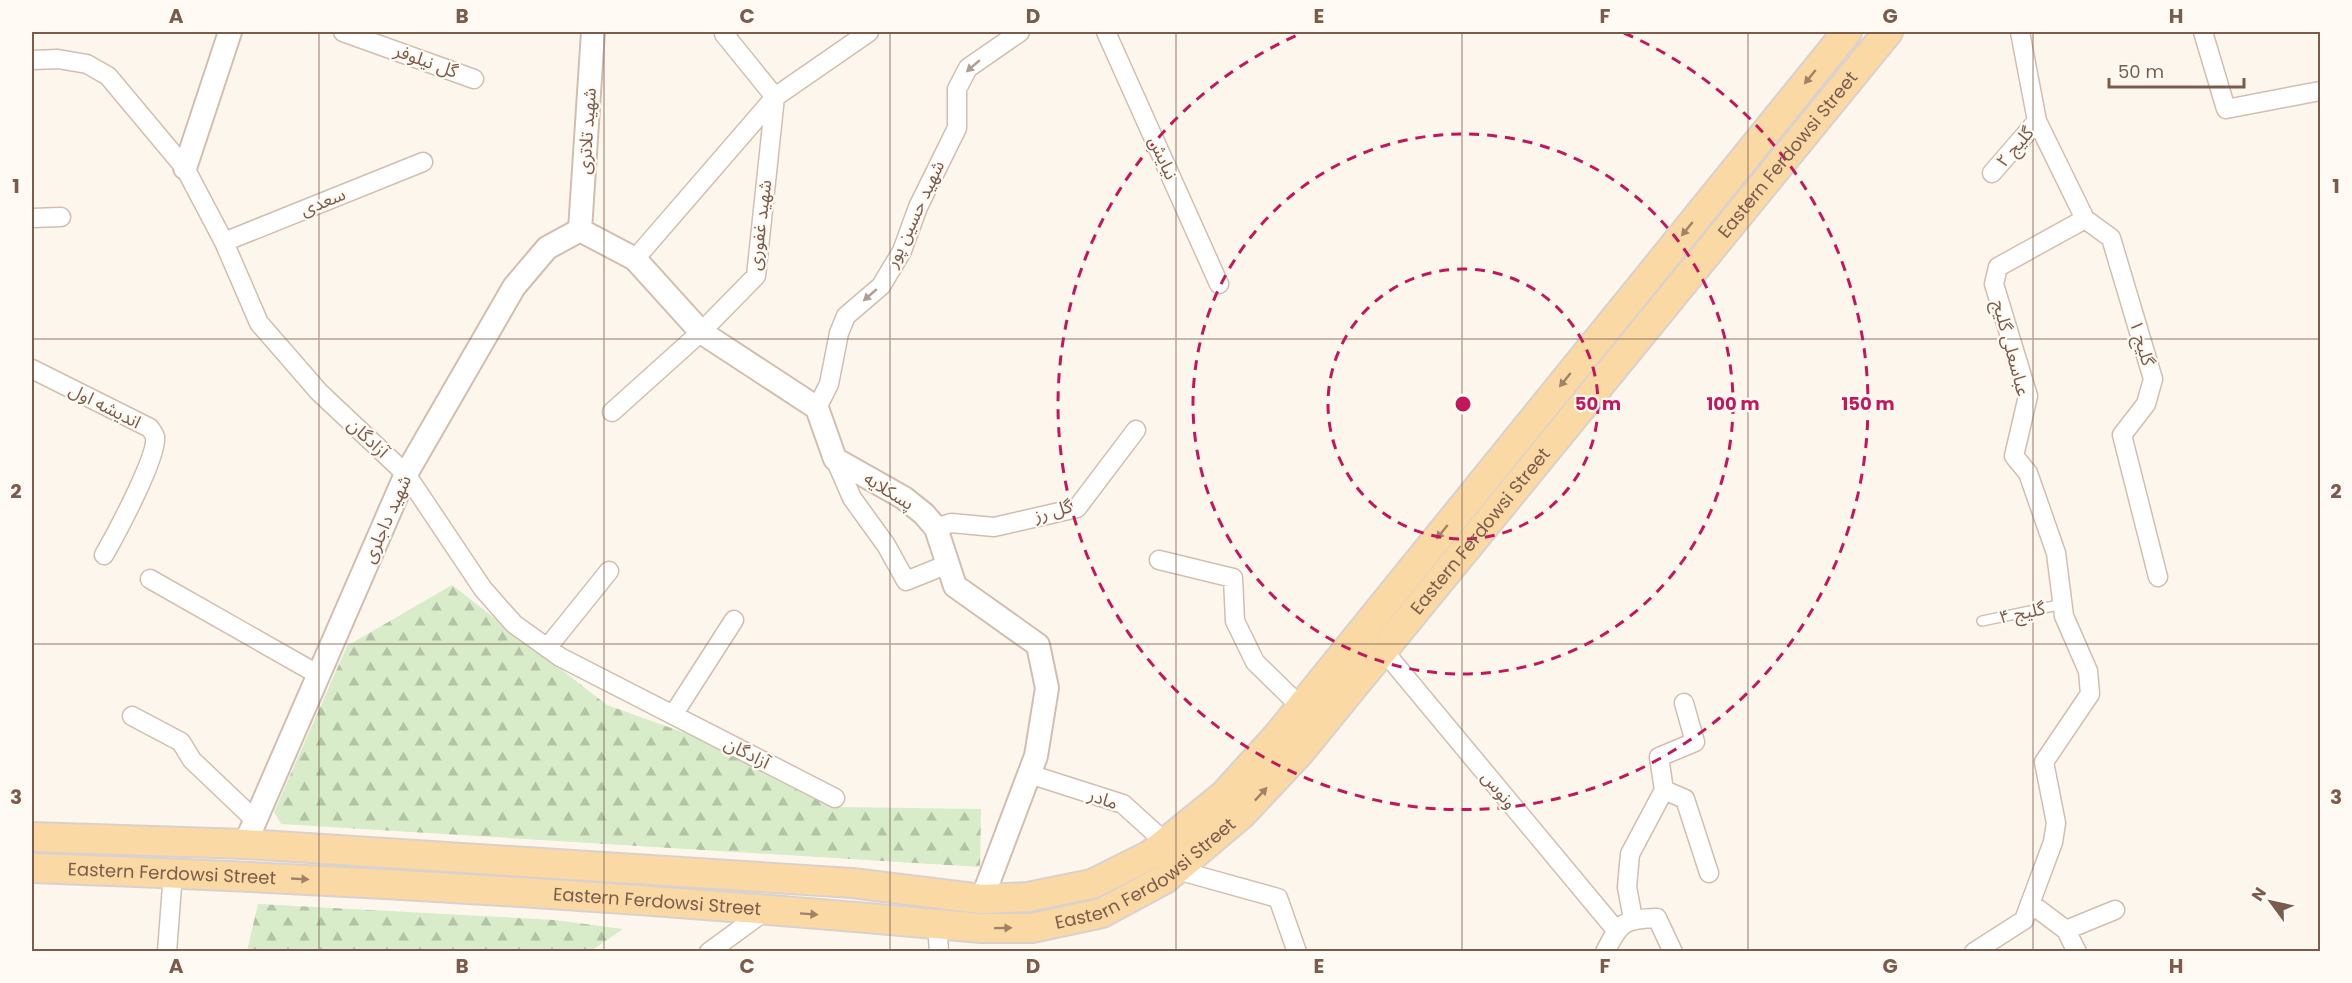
<svg xmlns="http://www.w3.org/2000/svg" width="2352" height="983" font-family="Poppins,'Noto Sans Arabic',sans-serif">
<defs>
<pattern id="forest-firs" width="22" height="20" patternUnits="userSpaceOnUse" patternTransform="scale(1.5)"><rect width="22" height="20" fill="#d8ecc9"/><path d="M5 1l3.5 6h-7zM16 11l3.5 6h-7z" fill="#b4c2a5"/></pattern>
</defs>
<rect width="100%" height="100%" fill="#fdf6ec"/>
<!-- forest -->
<path fill="url(#forest-firs)" d="M 452,585 L 607,705 L 688,734 L 836,807 L 981,809 L 980,867 L 281,824 L 274,812 L 347,646 Z
M 258,904 L 555,920 L 623,929 L 591,951 L 247,951 Z"/>
<g fill="none" stroke-linecap="round" stroke-linejoin="round">
<!-- service casing -->
<g stroke="#d1beb0" stroke-width="12">
<path id="service" d="M 1982,621 L 2063,604"/>
</g>
<!-- minor casing -->
<g stroke="#d1beb0" stroke-width="21">
<path id="minor" d="M 343,32 L 474,79
M 1106,32 L 1219,284
M 2020,32 L 2037,121 L 2085,219 L 2111,238 L 2153,379 L 2146,404 L 2122,435 L 2158,577
M 2203,32 L 2226,109 L 2320,91
M 32,60 L 58,59 L 87,64 L 108,76 L 185,168 L 224,242 L 259,323 L 319,392 L 406,474 L 483,589 L 514,624 L 560,657 L 835,798
M 1992,173 L 2037,121
M 32,218 L 61,217
M 224,242 L 423,162
M 635,259 L 775,97 L 869,32
M 32,369 L 150,428 C 151,430 155,435 155,437 C 158,456 115,536 104,555
M 817,408 L 829,384 L 839,333 L 846,316 L 881,286 L 902,251 L 918,207 L 957,128 L 957,89 L 968,68 L 1020,32
M 612,412 L 701,332 L 756,276 L 775,97 L 724,34 L 728,32
M 835,459 L 852,498 L 886,545 L 906,581 L 948,564
M 936,528 L 951,523 L 994,527 L 1077,508 L 1136,430
M 1159,560 L 1233,578 L 1235,621 L 1255,662 L 1301,707
M 150,579 L 319,675
M 547,648 L 609,571
M 1383,650 L 1616,930
M 673,715 L 734,620
M 132,716 L 181,742 L 192,760 L 255,820
M 1029,774 L 1123,804 L 1166,843
M 1664,790 L 1685,799 L 1709,873
M 1177,870 L 1278,898 L 1297,952
M 2030,903 L 2066,930 L 2077,952
M 1633,919 L 1627,887 L 1630,854 L 1664,790 L 1659,757 L 1695,742 L 1684,703
M 937,924 L 939,952
M 2066,930 L 2115,910
M 167,952 L 173,873
M 709,952 L 765,911
M 1605,952 C 1620,922 1624,919 1657,918 L 1673,952
M 1974,952 L 2024,920 L 2053,842 L 2056,823 L 2044,762 L 2090,694 L 2088,671 L 2064,616 L 2056,553 L 2028,473 L 2014,456 L 2028,396 L 1994,284 L 1998,267 L 2085,219"/>
</g>
<!-- tertiary casing -->
<g stroke="#d1beb0" stroke-width="26">
<path id="tertiary" d="M 185,168 L 230,32
M 580,230 L 635,259 L 701,332 L 817,408 L 835,459 L 904,498 L 924,514 L 936,528 L 955,586 L 1038,645 L 1047,688 L 1036,756 L 982,899
M 580,230 L 593,32
M 245,844 L 406,474 L 514,287 L 547,248 L 580,230"/>
</g>
<!-- primary casing -->
<g stroke="#dad1cd" stroke-width="32">
<g id="primary">
<path d="M 32,837 L 245,844 L 852,883 L 982,899 L 1028,897 L 1092,884 L 1150,855 L 1224,795 L 1279,734 L 1847,32"/>
<path id="s1" d="M 32,868 C 348,879 665,899 981,928 L 1032,928 L 1102,913 L 1165,879 L 1242,814 L 1300,752 L 1888,32"/>
</g>
</g>
<!-- service -->
<use href="#service" stroke="#fff" stroke-width="9"/>
<!-- minor -->
<use href="#minor" stroke="#fff" stroke-width="18"/>
<!-- tertiary -->
<use href="#tertiary" stroke="#fff" stroke-width="22"/>
<!-- primary -->
<use href="#primary" stroke="#fbd9a5" stroke-width="28"/>
</g>
<!-- one-way arrows -->
<defs><path id="oneway-solid" d="M-6-.8H1V-3.2L6.5 0L1 3.2V.8H-6Z" transform="scale(1.5)"/></defs>
<g fill="#af9d94">
<use href="#oneway-solid" transform="translate(973 66) rotate(139)"/>
<use href="#oneway-solid" transform="translate(870 295) rotate(139)"/>
</g>
<g fill="#a18267">
<use href="#oneway-solid" transform="translate(1810 77) rotate(129)"/>
<use href="#oneway-solid" transform="translate(1687 229) rotate(129)"/>
<use href="#oneway-solid" transform="translate(1565 380) rotate(129)"/>
<use href="#oneway-solid" transform="translate(1442 532) rotate(129)"/>
<use href="#oneway-solid" transform="translate(1261 794) rotate(-47)"/>
<use href="#oneway-solid" transform="translate(300 879) rotate(3)"/>
<use href="#oneway-solid" transform="translate(809 914) rotate(4)"/>
<use href="#oneway-solid" transform="translate(1003 928) rotate(-1)"/>
</g>
<!-- grid -->
<path fill="none" stroke="#7a5c4d" stroke-width="1.5" stroke-opacity="0.55" d="M 319,32 L 319,952M 604,32 L 604,952M 890,32 L 890,952M 1176,32 L 1176,952M 1462,32 L 1462,952M 1748,32 L 1748,952M 2033,32 L 2033,952M 32,339 L 2320,339M 32,644 L 2320,644"/>
<!-- distance rings -->
<g fill="none" stroke="#c2185b" stroke-width="3" stroke-dasharray="10 8">
<circle cx="1463" cy="404" r="135"/>
<circle cx="1463" cy="404" r="270"/>
<path d="M1624 33A405 405 0 1 1 1302 33"/>
</g>
<g text-anchor="middle" stroke-width="4.5" stroke-linejoin="round" paint-order="stroke">
<!-- street labels -->
<g font-size="18" fill="#7a5c4d" stroke="#fffaf3">
<text transform="translate(426 61) rotate(20)" y="6">گل نیلوفر</text>
<text transform="translate(587 131) rotate(-86)" y="6">شهید تلاتری</text>
<text transform="translate(2015 147) rotate(-49)" y="6">گلیج ۲</text>
<text dy="6" stroke="none"><textPath href="#s1" startOffset="2102">Eastern Ferdowsi Street</textPath></text>
<text transform="translate(1163 158) rotate(66)" y="6">نیایش</text>
<text transform="translate(323 202) rotate(-22)" y="6">سعدی</text>
<text transform="translate(915 214) rotate(-65)" y="6">شهید حسین پور</text>
<text transform="translate(760 225) rotate(-83)" y="6">شهید غفوری</text>
<text transform="translate(2142 343) rotate(73)" y="6">گلیج ۱</text>
<text transform="translate(2011 348) rotate(75)" y="6">عباسعلی گلیج</text>
<text transform="translate(105 406) rotate(27)" y="6">اندیشه اول</text>
<text transform="translate(368 438) rotate(43)" y="6">آزادگان</text>
<text transform="translate(889 491) rotate(32)" y="6">پسکلایه</text>
<text transform="translate(1053 511) rotate(-16)" y="6">گل رز</text>
<text transform="translate(387 519) rotate(-66)" y="6">شهید داجلری</text>
<text dy="6" stroke="none"><textPath href="#s1" startOffset="1616">Eastern Ferdowsi Street</textPath></text>
<text transform="translate(2022 613) rotate(-12)" y="6">گلیج ۴</text>
<text transform="translate(747 753) rotate(27)" y="6">آزادگان</text>
<text transform="translate(1499 790) rotate(50)" y="6">ونوس</text>
<text transform="translate(1103 799) rotate(19)" y="6">مادر</text>
<text dy="6" stroke="none"><textPath href="#s1" startOffset="1130">Eastern Ferdowsi Street</textPath></text>
<text dy="6" stroke="none"><textPath href="#s1" startOffset="140">Eastern Ferdowsi Street</textPath></text>
<text dy="6" stroke="none"><textPath href="#s1" startOffset="626">Eastern Ferdowsi Street</textPath></text>
</g>
</g>
<circle cx="1463" cy="404" r="9" fill="#c2185b" stroke="#fffaf3" stroke-width="3"/>
<g font-size="18" text-anchor="middle" font-weight="bold" fill="#c2185b" stroke="#fffaf3" stroke-width="4.5" stroke-linejoin="round" paint-order="stroke">
<text x="1598" y="410">50 m</text>
<text x="1733" y="410">100 m</text>
<text x="1868" y="410">150 m</text>
</g>
<!-- border -->
<rect width="2352" height="983" fill="none" stroke="#fffaf3" stroke-width="66"/>
<!-- north arrow -->
<g transform="translate(2271 902) rotate(303)" stroke="#fffaf3" stroke-width="4.5" paint-order="stroke">
<path d="M0-4.5L10 22L0 15L-10 22Z" fill="#7a5c4d"/>
<text y="-9" font-size="16" font-weight="bold" text-anchor="middle" fill="#7a5c4d">N</text>
</g>
<!-- scale -->
<path d="M2109 78v9h135v-9" fill="none" stroke="#7a5c4d" stroke-width="3"/>
<text x="2118" y="78" font-size="18" fill="#7a5c4d" stroke="#fffaf3" stroke-width="4.5" paint-order="stroke">50 m</text>
<rect x="33" y="33" width="2286" height="917" fill="none" stroke="#7a5c4d" stroke-width="2"/>
<g font-size="20" text-anchor="middle" font-weight="bold" fill="#7a5c4d">
<text x="176" y="23">A</text>
<text x="462" y="23">B</text>
<text x="747" y="23">C</text>
<text x="1033" y="23">D</text>
<text x="1319" y="23">E</text>
<text x="1605" y="23">F</text>
<text x="1890" y="23">G</text>
<text x="2176" y="23">H</text>
<text x="16" y="193">1</text>
<text x="2336" y="193">1</text>
<text x="16" y="498">2</text>
<text x="2336" y="498">2</text>
<text x="16" y="804">3</text>
<text x="2336" y="804">3</text>
<text x="176" y="973">A</text>
<text x="462" y="973">B</text>
<text x="747" y="973">C</text>
<text x="1033" y="973">D</text>
<text x="1319" y="973">E</text>
<text x="1605" y="973">F</text>
<text x="1890" y="973">G</text>
<text x="2176" y="973">H</text>
</g>
</svg>
